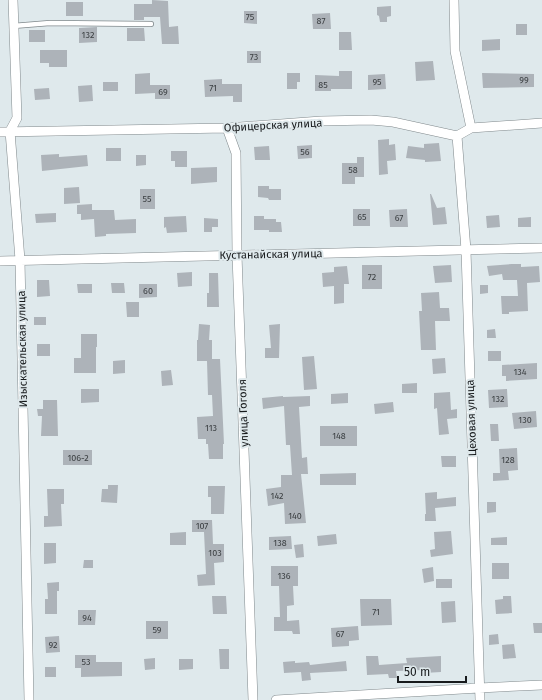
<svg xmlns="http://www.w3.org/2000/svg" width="542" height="700" font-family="'Fira Sans',sans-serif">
<rect width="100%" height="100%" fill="#dfe9ec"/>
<!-- building -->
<path fill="#adb3b9" d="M 152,0 L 168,1 L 169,27 L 178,26 L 179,44 L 162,44 L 160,17 L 144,17 L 144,20 L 134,20 L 134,4 L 152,4 Z
M 66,2 L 83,2 L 83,16 L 66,16 Z
M 391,6 L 391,16 L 387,17 L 387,22 L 380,22 L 379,16 L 377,15 L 377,7 Z
M 244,11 L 257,11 L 257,24 L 244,23 Z
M 330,13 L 331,29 L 313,29 L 312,14 Z
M 516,24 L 527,24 L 527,35 L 516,35 Z
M 97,27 L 97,42 L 79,43 L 79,28 Z
M 127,28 L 144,28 L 145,41 L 127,41 Z
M 29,30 L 45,30 L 45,42 L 29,42 Z
M 339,32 L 351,32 L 352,50 L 339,50 Z
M 500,39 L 500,50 L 482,51 L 482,40 Z
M 40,50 L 67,50 L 67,67 L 49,67 L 49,63 L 40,63 Z
M 247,51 L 261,51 L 261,63 L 247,63 Z
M 433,61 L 435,80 L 416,81 L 415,62 Z
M 339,71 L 352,71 L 352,89 L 331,89 L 331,91 L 315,91 L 315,75 L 339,76 Z
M 150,73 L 150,85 L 170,85 L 170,99 L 155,99 L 155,93 L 135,94 L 135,74 Z
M 287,73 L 300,73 L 300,82 L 297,82 L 297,89 L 287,89 Z
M 482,73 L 534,74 L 534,87 L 483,88 Z
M 385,74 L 386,89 L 368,90 L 368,75 Z
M 222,79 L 222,84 L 242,84 L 242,102 L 233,102 L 233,96 L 205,97 L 204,80 Z
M 103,82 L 118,82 L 118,91 L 103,91 Z
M 92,85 L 93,101 L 79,102 L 78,86 Z
M 49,88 L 50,99 L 35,100 L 34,89 Z
M 389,139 L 389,145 L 395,144 L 396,160 L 387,161 L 388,174 L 379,175 L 378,140 Z
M 439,143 L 441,161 L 425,162 L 425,160 L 406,158 L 408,146 L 424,148 L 424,144 Z
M 312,145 L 312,158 L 298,159 L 297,146 Z
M 269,146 L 270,160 L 255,160 L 254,147 Z
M 106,148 L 121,148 L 121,161 L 106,161 Z
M 171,151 L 187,151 L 187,167 L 175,167 L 175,161 L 171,161 Z
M 59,154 L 59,157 L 87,155 L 88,166 L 42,171 L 41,155 Z
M 136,155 L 146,155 L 146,165 L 136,166 Z
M 357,157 L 364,157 L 364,177 L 355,177 L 355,184 L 342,184 L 342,163 L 357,163 Z
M 217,167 L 217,182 L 191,184 L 191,168 Z
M 258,186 L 269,186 L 269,189 L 281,189 L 281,200 L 269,200 L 268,198 L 258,197 Z
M 79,187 L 80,203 L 64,204 L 64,188 Z
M 140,189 L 155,189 L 155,209 L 140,209 Z
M 430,194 L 431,194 L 437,208 L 445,207 L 447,224 L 433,225 Z
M 92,204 L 92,210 L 114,210 L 115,220 L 136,219 L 136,233 L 106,234 L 106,236 L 95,237 L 94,219 L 81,220 L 81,214 L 77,214 L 77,205 Z
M 353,209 L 370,209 L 370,226 L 353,226 Z
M 407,209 L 408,227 L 390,227 L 389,210 Z
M 56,213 L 56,222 L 36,223 L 35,214 Z
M 499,215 L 500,227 L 487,228 L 486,216 Z
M 186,216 L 187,232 L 167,233 L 166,227 L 164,228 L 164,217 Z
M 254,216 L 264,216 L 264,219 L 276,219 L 276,222 L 281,222 L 282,232 L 269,232 L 269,230 L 254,230 Z
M 531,217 L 531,227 L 518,227 L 518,218 Z
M 204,218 L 218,219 L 218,227 L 212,227 L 212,232 L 204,232 Z
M 512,264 L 521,264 L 521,267 L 539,266 L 540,282 L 527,283 L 528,311 L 509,312 L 509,314 L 502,314 L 501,296 L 518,296 L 517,280 L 503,280 L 502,274 L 489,276 L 487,266 Z
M 362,265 L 382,265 L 382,289 L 362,289 Z
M 451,265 L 452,282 L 435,283 L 433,266 Z
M 347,266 L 349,284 L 344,284 L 344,303 L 334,304 L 334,286 L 323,287 L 322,273 L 334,272 L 334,267 Z
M 192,272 L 192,286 L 178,287 L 177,273 Z
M 209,273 L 218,273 L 219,307 L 207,307 L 207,293 L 209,293 Z
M 37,280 L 49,280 L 50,296 L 37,297 Z
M 111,283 L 124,283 L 125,293 L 112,293 Z
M 77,284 L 92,284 L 92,293 L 78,293 Z
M 139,284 L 157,284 L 157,297 L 139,298 Z
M 480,285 L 488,285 L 488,293 L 480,294 Z
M 439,292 L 440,308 L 449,308 L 450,321 L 435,321 L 436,350 L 421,350 L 419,311 L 422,311 L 421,293 Z
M 126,302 L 139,302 L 139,317 L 127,317 Z
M 34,317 L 46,317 L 46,325 L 34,325 Z
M 199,324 L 210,325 L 209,340 L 212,340 L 212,359 L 220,359 L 224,444 L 223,444 L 223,459 L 209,459 L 208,444 L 206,444 L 206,439 L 198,439 L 197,417 L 213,416 L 212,395 L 208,395 L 207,361 L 197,361 L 197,340 L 198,340 Z
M 280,324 L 279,358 L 265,358 L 265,348 L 271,348 L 269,325 Z
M 495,329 L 496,338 L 487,338 L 487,330 Z
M 81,334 L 97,334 L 97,347 L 96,347 L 96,373 L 74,373 L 74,358 L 81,358 Z
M 37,344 L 50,344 L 50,356 L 37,356 Z
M 488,351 L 501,351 L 501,361 L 488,361 Z
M 314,356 L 317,389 L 304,390 L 302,357 Z
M 445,358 L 446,373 L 433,374 L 432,359 Z
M 125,360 L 125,373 L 113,374 L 113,361 Z
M 537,363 L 537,379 L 506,381 L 506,376 L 502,376 L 502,365 Z
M 171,370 L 173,385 L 162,386 L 161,371 Z
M 417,383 L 417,393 L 402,393 L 402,384 Z
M 81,389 L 99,389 L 99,402 L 81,403 Z
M 507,389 L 508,407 L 489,408 L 488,390 Z
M 450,392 L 451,410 L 457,409 L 457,418 L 447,419 L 449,434 L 439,435 L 437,408 L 434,409 L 434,393 Z
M 348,393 L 348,403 L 331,404 L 331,394 Z
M 283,396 L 283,397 L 310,396 L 310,406 L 299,407 L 302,458 L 307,457 L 308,474 L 301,474 L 306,523 L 285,524 L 284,503 L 268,506 L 266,489 L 281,487 L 281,475 L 292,475 L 290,445 L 286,445 L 284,406 L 263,409 L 262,398 Z
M 43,400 L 57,400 L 58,436 L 41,436 L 42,416 L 38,416 L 37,409 L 43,409 Z
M 393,402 L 394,412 L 375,414 L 374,404 Z
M 536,411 L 537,427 L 514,429 L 512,413 Z
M 490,424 L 498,424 L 499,441 L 491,441 Z
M 320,426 L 357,426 L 357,446 L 320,446 Z
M 517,448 L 518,470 L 508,471 L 509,480 L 493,481 L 493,473 L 500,473 L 499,449 Z
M 63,450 L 92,450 L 92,465 L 63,465 Z
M 441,456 L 456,456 L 456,467 L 442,467 Z
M 356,473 L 356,485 L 320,485 L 320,474 Z
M 108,485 L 118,485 L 117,503 L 101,502 L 102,489 L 108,489 Z
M 208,486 L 225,486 L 224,514 L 211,514 L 211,497 L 208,497 Z
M 47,489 L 64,489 L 64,504 L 61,504 L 62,526 L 44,527 L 44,516 L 48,516 Z
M 437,492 L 437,499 L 456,497 L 456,506 L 435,508 L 436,521 L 425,521 L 425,514 L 426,514 L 425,493 Z
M 487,502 L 496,502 L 496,512 L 487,513 Z
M 192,520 L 212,520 L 213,544 L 224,544 L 224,562 L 214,563 L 215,585 L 198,586 L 197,575 L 206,574 L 204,532 L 192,532 Z
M 451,531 L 453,554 L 431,557 L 430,550 L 435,549 L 434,532 Z
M 186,532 L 186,545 L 170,545 L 170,533 Z
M 336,534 L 337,544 L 318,546 L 317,536 Z
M 291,536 L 292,549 L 269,550 L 269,537 Z
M 507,537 L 507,545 L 491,545 L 491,538 Z
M 44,543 L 56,543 L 56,563 L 44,564 Z
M 303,544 L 304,557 L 296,558 L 294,545 Z
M 84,560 L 93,560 L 93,568 L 83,568 Z
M 492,563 L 509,563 L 509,579 L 492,579 Z
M 271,566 L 298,566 L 298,586 L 293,586 L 294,605 L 287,606 L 287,621 L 299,620 L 300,634 L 293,634 L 292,631 L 274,631 L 274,617 L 280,617 L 279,586 L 271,586 Z
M 433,567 L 434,581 L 424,583 L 422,569 Z
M 436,579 L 452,579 L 452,588 L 436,588 Z
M 59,582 L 59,591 L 57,591 L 57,614 L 45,614 L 45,599 L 48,599 L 47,583 Z
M 212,596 L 226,596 L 227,614 L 213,614 Z
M 503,596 L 511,596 L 512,613 L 496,614 L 495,600 L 503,599 Z
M 360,599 L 391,599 L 392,625 L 361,626 Z
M 455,601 L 456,622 L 442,623 L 441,602 Z
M 78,610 L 96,610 L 95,625 L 78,625 Z
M 146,621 L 168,621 L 168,639 L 146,639 Z
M 533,623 L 542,623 L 542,633 L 534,633 Z
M 358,626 L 359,640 L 349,641 L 349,646 L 332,647 L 331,628 Z
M 498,634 L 499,644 L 489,645 L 489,635 Z
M 59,636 L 60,652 L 46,653 L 45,637 Z
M 514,644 L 516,658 L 503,659 L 502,645 Z
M 219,649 L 229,649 L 229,669 L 220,669 Z
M 75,655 L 96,655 L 96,662 L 122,662 L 122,676 L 81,677 L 81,668 L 75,668 Z
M 366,656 L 378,656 L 379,665 L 407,663 L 406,658 L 441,656 L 441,672 L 424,673 L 424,670 L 396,671 L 397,678 L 389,678 L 388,674 L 367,675 Z
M 155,658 L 155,669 L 145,670 L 144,659 Z
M 179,659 L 193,659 L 193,669 L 179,670 Z
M 295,661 L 295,663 L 309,662 L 310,665 L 346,661 L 347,671 L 310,673 L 311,680 L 302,681 L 301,672 L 284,673 L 283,662 Z
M 45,667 L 56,667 L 56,677 L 45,677 Z"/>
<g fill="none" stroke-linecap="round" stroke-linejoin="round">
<!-- service casing -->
<g stroke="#80898c" stroke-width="6">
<path id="service" d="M 13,26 L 50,23 L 151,24"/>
</g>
<!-- minor casing -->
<g stroke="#80898c" stroke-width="10">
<path id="minor" d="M 13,0 L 17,118 L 10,131 L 20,260 L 29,700
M 454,0 L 455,51 L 471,128
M 227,128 L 236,153 L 237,255 L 253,700
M 0,132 L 227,128 L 321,121 L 371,120 L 393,122 L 457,136 L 471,128 L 542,123
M 457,136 L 466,250 L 480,700
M 0,261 L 542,248
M 276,700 L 479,688 L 542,685"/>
</g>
<!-- service -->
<use href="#service" stroke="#fff" stroke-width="4.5"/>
<!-- minor -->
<use href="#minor" stroke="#fff" stroke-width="9"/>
</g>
<g text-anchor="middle" stroke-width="4" stroke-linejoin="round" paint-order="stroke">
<!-- number labels -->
<g font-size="9" fill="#3c4043">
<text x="250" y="20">75</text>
<text x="321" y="24">87</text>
<text x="88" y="38">132</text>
<text x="254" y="60">73</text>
<text x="524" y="83">99</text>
<text x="377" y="85">95</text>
<text x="323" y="88">85</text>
<text x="213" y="91">71</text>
<text x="163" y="95">69</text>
<text x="305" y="155">56</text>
<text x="353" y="173">58</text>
<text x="147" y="202">55</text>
<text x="362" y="220">65</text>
<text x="399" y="221">67</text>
<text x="372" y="280">72</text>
<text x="148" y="294">60</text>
<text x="520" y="375">134</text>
<text x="498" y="402">132</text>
<text x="525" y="423">130</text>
<text x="211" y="431">113</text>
<text x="339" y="439">148</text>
<text x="78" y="461">106-2</text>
<text x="508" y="463">128</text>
<text x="277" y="499">142</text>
<text x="295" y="519">140</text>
<text x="202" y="529">107</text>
<text x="280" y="546">138</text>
<text x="215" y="556">103</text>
<text x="284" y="579">136</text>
<text x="376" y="615">71</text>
<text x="87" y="621">94</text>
<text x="157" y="633">59</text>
<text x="340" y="637">67</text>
<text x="53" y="648">92</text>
<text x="86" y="665">53</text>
</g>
<!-- street labels -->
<g font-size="11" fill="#171a1c" stroke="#dfe9ec">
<text transform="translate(273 125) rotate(-3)" y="4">Офицерская улица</text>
<text transform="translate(271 254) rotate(-1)" y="4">Кустанайская улица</text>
<text transform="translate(22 349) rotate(-91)" y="4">Изыскательская улица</text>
<text transform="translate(243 413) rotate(-92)" y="4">улица Гоголя</text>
<text transform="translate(471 418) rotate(-92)" y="4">Цеховая улица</text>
</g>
</g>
<!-- scale -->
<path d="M398 676v6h68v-6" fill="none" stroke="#171a1c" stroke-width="2"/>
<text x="404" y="676" font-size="12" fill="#171a1c" stroke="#dfe9ec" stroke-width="3" paint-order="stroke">50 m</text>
</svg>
